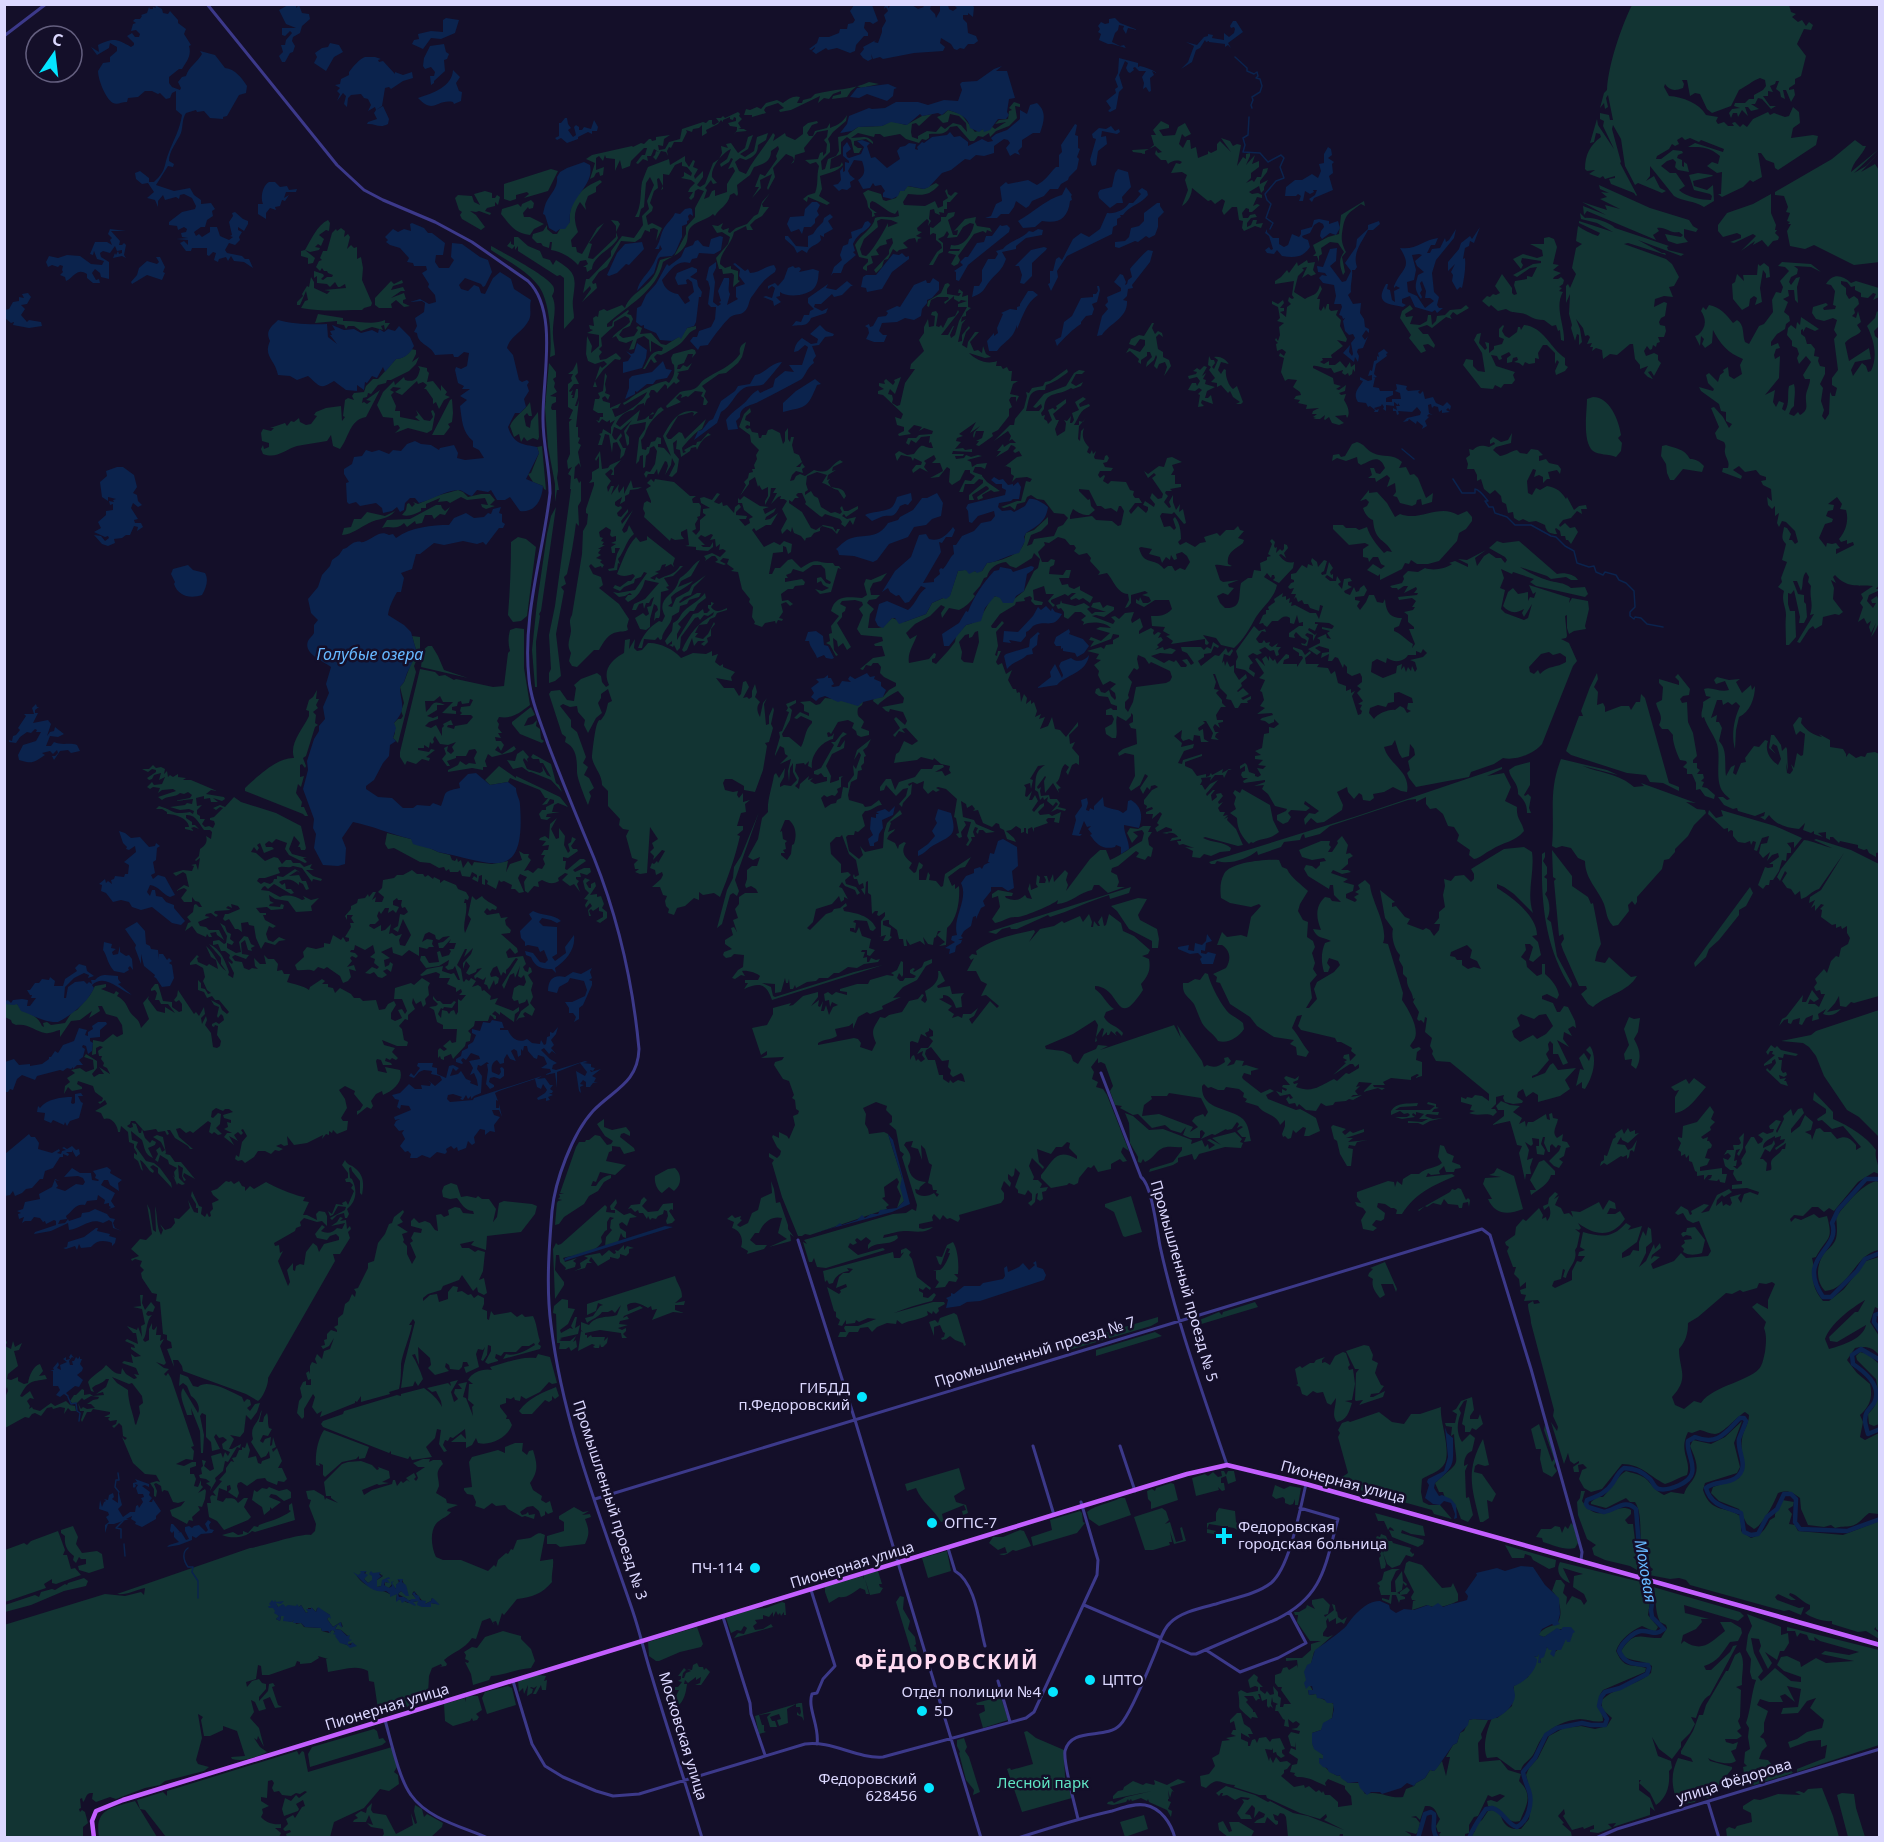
<svg xmlns="http://www.w3.org/2000/svg" width="1884" height="1842" font-family="'Noto Sans',sans-serif">
<rect width="100%" height="100%" fill="#140f29"/>
<!-- green -->
<path fill="#123433" fill-rule="evenodd" d="M 1632,5 L 1789,5 L 1791,12 L 1796,14 L 1792,17 L 1798,22 L 1802,20 L 1806,26 L 1809,22 L 1813,25 L 1811,30 L 1804,29 L 1797,44 L 1806,56 L 1801,76 L 1795,79 L 1795,84 L 1789,88 L 1789,90 L 1794,89 L 1795,95 L 1791,102 L 1786,90 L 1783,90 L 1785,99 L 1781,97 L 1780,92 L 1776,89 L 1779,81 L 1776,81 L 1775,84 L 1770,86 L 1773,92 L 1768,91 L 1768,96 L 1763,96 L 1770,106 L 1776,106 L 1771,109 L 1762,99 L 1758,98 L 1755,104 L 1751,104 L 1759,109 L 1751,111 L 1748,107 L 1745,107 L 1748,116 L 1742,110 L 1738,117 L 1737,113 L 1733,113 L 1731,118 L 1729,113 L 1732,109 L 1740,108 L 1734,106 L 1735,103 L 1745,103 L 1749,99 L 1754,99 L 1754,95 L 1763,90 L 1766,86 L 1765,80 L 1760,78 C 1752,81 1747,86 1739,90 L 1731,106 L 1712,113 L 1707,109 L 1700,94 L 1695,93 L 1690,96 L 1687,80 L 1682,80 L 1684,84 L 1683,88 C 1675,91 1670,91 1665,84 L 1664,87 L 1669,96 C 1683,97 1699,103 1706,115 L 1718,117 L 1716,121 L 1718,124 L 1724,122 L 1728,126 L 1734,126 L 1732,123 L 1735,122 L 1740,127 L 1743,124 L 1747,127 L 1753,119 L 1768,112 L 1770,115 L 1774,113 L 1785,117 L 1789,116 L 1793,107 L 1799,112 L 1800,123 L 1793,128 L 1791,138 L 1813,135 L 1818,136 L 1816,145 L 1778,170 L 1775,168 L 1774,163 L 1766,160 L 1761,153 L 1758,153 L 1762,177 L 1753,182 L 1750,180 L 1743,187 L 1722,197 L 1718,194 L 1721,194 L 1722,172 L 1717,173 L 1707,166 L 1712,162 L 1718,164 L 1720,156 C 1708,146 1701,147 1688,147 L 1695,143 L 1723,152 L 1724,149 L 1701,140 L 1699,142 L 1690,138 L 1685,140 L 1682,137 L 1677,140 L 1679,144 L 1675,146 L 1672,144 L 1669,149 L 1657,156 L 1656,159 L 1661,159 L 1673,150 L 1682,151 L 1683,153 L 1678,155 L 1677,158 L 1682,160 L 1682,166 L 1684,167 L 1684,162 L 1687,164 L 1689,172 L 1678,170 L 1675,167 L 1676,162 L 1673,159 L 1667,161 L 1661,166 L 1670,173 L 1676,173 L 1685,186 L 1679,190 C 1686,197 1702,200 1711,200 L 1712,196 L 1710,194 L 1694,190 L 1689,175 L 1698,173 L 1712,175 L 1713,176 L 1693,181 L 1694,186 L 1707,190 L 1713,185 L 1714,201 L 1704,207 C 1693,200 1684,202 1674,196 L 1650,166 L 1650,176 L 1646,181 L 1654,176 L 1660,188 L 1666,191 L 1662,193 L 1638,183 L 1635,185 L 1625,166 L 1621,139 L 1613,125 L 1612,129 L 1621,162 L 1620,163 L 1637,195 L 1636,196 L 1634,193 L 1611,184 L 1609,179 L 1615,178 L 1615,176 L 1605,179 L 1603,176 L 1600,178 L 1589,174 L 1595,170 L 1587,171 L 1585,169 C 1585,155 1590,145 1601,137 L 1600,134 L 1596,133 L 1594,142 L 1590,143 L 1597,119 L 1598,125 L 1614,149 L 1603,126 L 1604,121 L 1600,119 L 1600,113 L 1609,115 L 1610,120 L 1613,120 L 1608,95 L 1606,98 L 1608,107 L 1605,109 L 1604,103 L 1600,108 L 1604,93 L 1607,90 C 1608,66 1621,27 1632,5 Z
M 869,82 L 879,84 L 861,88 L 857,86 L 851,91 L 847,97 L 832,99 L 833,96 L 841,94 L 841,91 L 833,94 L 829,99 L 824,98 L 818,103 L 820,96 L 791,110 L 780,112 L 779,110 L 784,108 L 778,103 L 766,107 L 764,110 L 766,113 L 752,117 L 752,115 L 744,115 L 746,109 L 750,110 L 757,107 L 761,109 L 766,103 L 777,100 L 783,103 C 788,99 794,95 800,97 L 797,103 L 802,103 L 803,100 L 811,98 L 815,94 C 833,89 853,90 869,82 Z
M 1014,102 L 1020,104 L 1020,107 L 1015,106 L 1017,118 L 1009,126 L 996,131 L 990,137 L 989,133 L 983,137 L 978,136 L 974,141 L 970,141 L 957,126 L 950,127 C 945,136 938,133 929,134 L 929,138 L 926,140 L 922,139 L 919,143 L 906,139 L 900,134 L 884,137 L 880,134 L 875,134 L 874,137 L 858,133 L 851,138 C 860,138 867,134 873,142 L 873,144 L 866,139 L 854,141 L 854,145 L 858,148 L 862,148 L 859,153 L 854,153 L 851,140 L 847,137 L 841,142 L 841,154 L 831,159 L 830,169 L 840,166 L 842,162 L 843,165 C 837,172 828,173 820,176 L 822,189 L 819,196 L 830,203 L 827,205 L 808,197 L 807,202 L 803,199 L 808,195 L 815,193 C 819,183 816,177 819,166 L 816,162 L 810,164 L 805,160 L 818,159 L 820,153 L 823,152 L 823,156 L 826,153 L 827,144 L 824,140 L 827,137 L 828,130 L 817,132 L 804,148 L 805,152 L 795,155 L 794,162 L 791,164 L 794,160 L 793,157 L 786,154 L 773,168 L 775,177 L 768,190 L 767,188 L 772,174 L 760,180 L 761,188 L 752,198 L 759,187 L 755,187 L 760,174 L 765,176 L 777,159 L 776,156 L 779,149 L 778,146 L 771,151 C 771,162 763,164 754,167 L 750,175 L 737,185 L 738,194 L 737,196 L 734,193 L 730,195 C 728,206 719,208 715,216 L 713,214 C 707,220 699,220 692,226 C 686,231 689,238 686,244 C 680,255 672,256 663,262 C 657,291 627,306 607,324 L 607,327 L 612,326 L 613,321 L 628,310 L 629,311 L 627,314 L 631,315 L 633,319 L 630,326 L 623,329 L 619,335 L 623,338 L 634,336 L 638,330 L 636,328 L 638,326 L 642,328 L 640,334 L 651,333 L 661,344 L 666,345 L 683,334 L 687,328 L 696,326 L 696,329 C 688,332 688,336 682,342 C 678,346 666,353 661,355 L 657,354 L 654,357 L 657,362 L 654,363 L 651,359 L 645,369 L 643,369 C 649,361 649,350 662,351 L 663,348 L 651,341 L 651,351 L 650,352 L 649,340 L 644,336 L 637,339 L 634,349 L 629,350 L 633,340 L 626,343 L 619,341 L 616,336 L 612,338 C 616,331 625,328 630,322 L 629,318 L 625,316 L 614,322 L 614,326 L 601,338 L 602,346 L 599,349 L 602,352 L 599,356 L 600,360 L 606,359 L 616,353 L 621,358 L 620,360 L 615,359 L 603,370 L 595,381 L 597,387 L 593,387 L 600,366 L 602,368 L 607,364 L 604,361 L 595,364 L 588,361 L 586,354 L 587,336 L 592,346 L 591,353 L 599,346 L 599,335 L 587,333 L 593,330 L 590,329 L 589,325 L 594,326 L 593,318 L 596,316 L 598,317 L 599,311 L 604,309 L 607,311 L 622,305 L 625,308 C 630,293 648,288 655,274 C 657,270 658,265 660,260 L 674,256 L 686,234 L 686,227 L 695,217 L 695,208 L 704,191 L 698,189 L 695,191 L 694,197 L 691,200 L 689,198 L 693,192 L 688,192 L 690,188 L 695,183 L 691,180 L 681,178 L 684,176 L 684,172 L 691,176 L 692,173 L 687,167 L 682,166 L 682,162 L 675,165 L 669,175 L 663,174 L 663,189 L 661,190 L 663,186 L 659,178 L 657,179 L 658,188 L 654,191 L 650,203 L 653,207 L 652,211 L 646,216 L 648,225 L 652,223 L 662,228 L 656,241 L 658,230 L 654,228 L 650,229 L 650,232 L 645,230 L 641,238 L 635,242 L 621,241 L 607,267 L 599,272 L 592,282 L 593,284 L 596,283 L 597,288 L 582,302 L 591,289 L 590,286 L 583,293 L 586,279 L 589,279 L 611,256 L 611,251 L 622,236 L 634,238 L 643,225 L 642,216 L 649,209 L 647,201 L 654,185 L 650,177 L 646,183 L 644,207 L 641,209 L 639,217 L 635,217 C 642,206 640,193 642,182 C 644,177 646,171 648,167 L 669,159 L 670,165 L 685,156 L 685,161 L 689,167 L 693,160 L 695,161 L 693,167 L 698,169 L 694,176 L 695,179 L 703,171 L 703,177 L 697,185 L 700,187 L 705,184 L 713,163 L 719,159 L 722,153 L 721,146 L 728,148 L 726,144 L 731,143 L 738,153 L 745,148 L 748,137 L 753,135 L 748,149 L 740,154 L 745,157 L 754,151 L 757,137 L 768,133 L 766,140 L 758,145 C 758,154 753,157 746,160 L 740,158 L 735,162 L 739,171 L 746,174 C 754,158 765,147 773,133 L 775,135 L 773,141 L 785,133 L 786,136 L 795,140 L 803,134 L 803,127 L 808,123 L 817,121 L 818,123 L 812,125 L 807,133 L 809,136 L 813,136 L 815,131 L 827,128 L 830,123 L 830,128 C 838,125 843,122 847,115 L 846,121 L 833,132 L 828,139 L 830,144 L 830,152 L 821,161 L 822,170 L 825,169 L 828,159 L 836,156 L 839,151 L 838,137 L 847,135 L 858,127 L 882,126 L 891,121 L 906,125 L 922,116 L 932,114 L 919,126 L 916,123 L 912,124 L 911,132 L 912,137 L 918,139 L 918,136 L 927,131 L 936,132 L 941,126 L 945,129 L 953,123 L 961,125 L 967,132 L 966,123 L 959,116 L 950,114 L 948,122 L 943,123 L 937,117 L 944,114 L 948,110 L 961,114 L 975,132 L 991,126 L 995,129 L 1006,122 L 995,124 L 999,120 L 1008,119 L 1009,111 L 1012,110 L 1009,108 ZM 731,149 L 727,159 L 720,164 L 721,167 L 729,162 L 731,158 L 733,159 L 728,169 L 733,167 L 735,171 L 727,184 L 727,192 L 715,196 L 715,190 L 712,191 L 709,197 L 704,199 L 707,190 L 705,188 L 711,180 L 713,184 L 717,183 L 712,177 C 711,167 722,153 731,149 Z
M 738,112 L 740,114 L 739,116 L 742,119 L 738,123 L 741,128 L 738,129 L 744,129 L 747,131 L 736,132 L 733,136 L 737,130 L 737,127 L 730,126 L 728,123 L 736,121 L 736,118 L 734,117 L 733,120 L 730,119 L 730,117 L 723,120 L 723,122 L 721,120 L 718,124 L 706,130 L 707,133 L 702,136 L 702,125 L 699,128 L 693,129 L 692,132 L 686,130 L 687,132 L 682,142 L 674,142 L 671,148 L 669,147 L 667,151 L 668,156 L 666,152 L 661,151 L 656,160 L 653,157 L 655,155 L 656,151 L 659,152 L 654,149 L 651,156 L 647,156 L 648,161 L 643,159 L 638,164 L 636,163 L 642,155 L 645,155 L 647,148 L 644,148 L 631,161 L 630,166 L 622,169 L 620,160 L 615,171 L 615,159 L 606,158 L 605,155 L 603,161 L 599,156 L 596,158 L 596,170 L 604,167 L 603,175 L 600,176 L 599,172 L 596,173 L 594,177 L 590,179 L 595,163 L 586,159 L 592,155 L 632,146 L 633,147 L 641,143 L 644,144 L 649,139 L 651,139 L 652,141 L 656,140 L 656,137 L 670,135 L 664,139 L 663,146 L 658,145 L 659,150 L 665,149 L 669,142 L 680,139 L 682,129 L 703,122 L 706,123 L 709,120 L 712,120 L 712,124 L 714,125 L 719,122 L 716,118 L 721,118 L 723,116 L 725,118 Z
M 1161,121 L 1169,125 L 1169,128 L 1159,130 L 1163,136 L 1175,135 L 1178,127 L 1185,123 L 1191,134 L 1185,137 L 1182,134 L 1179,144 L 1183,148 L 1187,140 L 1190,140 L 1191,149 L 1196,147 L 1198,158 L 1208,154 L 1208,151 L 1211,153 L 1217,150 L 1217,144 L 1220,141 L 1231,152 L 1221,138 L 1230,141 L 1233,146 L 1237,144 L 1241,145 L 1237,166 L 1243,157 L 1246,159 L 1246,154 L 1250,153 L 1250,156 L 1246,165 L 1255,155 L 1252,164 L 1259,161 L 1259,167 L 1251,173 L 1251,178 L 1246,183 L 1252,180 L 1254,182 L 1257,177 L 1261,177 L 1263,169 L 1268,168 L 1267,172 L 1260,181 L 1260,184 L 1268,180 L 1264,187 L 1264,190 L 1261,193 L 1259,186 L 1249,192 L 1252,194 L 1258,193 L 1262,195 L 1262,198 L 1257,197 L 1253,206 L 1257,204 L 1260,205 L 1252,212 L 1249,212 L 1249,209 L 1246,208 L 1242,213 L 1243,218 L 1248,218 L 1250,215 L 1255,214 L 1257,217 L 1251,218 L 1247,223 L 1247,227 L 1251,225 L 1253,220 L 1257,220 L 1256,224 L 1263,223 L 1261,228 L 1255,226 L 1244,231 L 1242,228 L 1243,221 L 1239,220 L 1237,207 L 1232,207 L 1224,215 L 1222,211 L 1225,201 L 1222,199 L 1215,204 L 1211,200 L 1208,201 L 1192,188 C 1192,194 1188,203 1182,206 L 1188,190 L 1185,180 L 1187,175 L 1182,172 L 1171,173 L 1176,163 L 1180,164 L 1182,162 C 1177,159 1172,161 1168,164 L 1166,160 L 1161,160 L 1155,154 L 1156,150 L 1158,153 L 1162,152 L 1155,146 L 1145,151 L 1145,154 L 1149,154 L 1133,152 L 1132,150 L 1149,149 L 1154,145 L 1151,135 L 1156,135 L 1153,130 Z
M 1855,140 L 1863,146 L 1866,146 C 1862,156 1853,161 1851,172 L 1879,149 L 1854,173 L 1866,166 L 1879,153 L 1861,172 L 1875,164 L 1879,170 L 1880,262 L 1854,265 L 1814,245 L 1805,249 L 1790,246 L 1787,231 L 1791,224 L 1788,224 L 1790,222 L 1787,221 L 1790,213 L 1786,212 L 1788,207 L 1784,196 L 1775,195 L 1775,192 L 1832,159 Z
M 551,169 L 558,171 L 548,191 L 524,198 L 529,194 L 527,192 L 516,195 L 516,199 L 510,201 L 504,199 L 504,184 Z
M 600,180 L 602,182 L 596,187 L 596,192 L 588,196 L 585,204 L 586,210 L 580,202 C 573,212 574,221 578,232 L 571,240 L 572,247 L 576,247 L 577,252 L 582,254 L 597,228 L 604,223 L 589,243 L 592,244 L 588,258 L 593,259 L 616,237 L 616,226 L 611,220 L 618,221 L 620,224 L 616,232 L 618,238 C 612,250 593,255 592,269 L 587,272 L 586,267 L 583,267 L 588,264 L 586,260 L 580,261 L 578,265 C 572,258 560,251 551,250 L 552,242 L 550,242 L 549,248 L 543,246 L 541,243 L 537,243 L 532,238 L 533,234 L 543,231 L 547,225 L 547,229 L 553,234 L 557,234 L 560,229 L 570,222 C 568,200 581,188 600,180 Z
M 936,183 L 939,185 C 928,197 922,195 908,194 L 903,202 L 904,205 L 925,206 L 935,201 L 938,208 L 943,206 L 943,201 L 948,198 L 945,191 L 947,189 L 948,194 L 951,196 L 955,192 L 958,193 L 950,202 L 947,202 L 947,209 L 944,209 L 944,213 L 939,212 L 940,215 L 935,213 L 934,209 L 930,210 L 929,219 L 931,221 L 928,226 L 929,221 L 927,219 L 917,228 L 918,231 L 922,232 L 916,236 L 922,238 L 918,239 L 917,243 L 915,238 L 909,239 L 903,243 L 908,248 L 899,250 L 897,252 L 893,249 L 888,259 L 884,260 L 882,267 L 876,273 L 874,270 L 889,254 L 889,250 L 893,243 L 892,238 L 886,240 L 887,244 L 880,246 L 876,250 L 879,255 L 871,256 L 873,263 L 867,266 L 867,271 L 863,269 L 863,267 L 868,262 L 868,259 L 859,257 L 855,245 C 860,235 873,229 875,218 C 884,215 891,219 899,216 L 898,210 L 895,214 C 885,211 881,204 872,201 L 870,203 L 870,208 L 877,213 L 874,213 L 875,216 L 872,217 L 872,212 L 868,207 L 867,201 L 863,193 L 868,190 L 881,194 L 883,200 L 886,201 L 896,198 L 900,191 L 904,191 L 907,186 L 924,189 ZM 881,219 L 891,220 L 898,223 L 888,227 L 888,223 C 884,231 872,252 866,256 L 862,255 L 860,249 L 864,239 L 878,227 L 877,221 Z
M 1599,185 L 1650,208 L 1689,220 L 1693,226 L 1691,225 L 1698,229 L 1696,232 L 1684,229 L 1684,237 L 1688,242 L 1677,244 L 1668,241 L 1665,234 L 1681,237 L 1683,235 L 1679,232 C 1671,234 1665,226 1657,228 L 1659,231 L 1653,235 L 1656,240 L 1587,211 L 1584,215 L 1583,206 L 1606,215 L 1582,202 L 1607,210 L 1605,205 L 1620,209 L 1600,199 L 1607,197 L 1601,192 L 1609,193 L 1600,189 Z
M 485,191 L 492,193 L 492,198 L 495,198 L 497,195 L 500,197 L 498,205 L 495,202 L 495,206 L 487,208 L 485,211 L 491,213 L 490,215 L 479,211 L 476,212 L 470,211 L 476,215 L 485,227 L 481,230 L 462,219 L 460,215 L 462,212 L 459,210 L 455,198 L 458,195 L 472,196 L 474,202 L 480,205 L 474,194 Z
M 770,193 L 762,204 L 763,207 L 769,207 L 762,216 L 755,220 L 750,225 L 753,230 L 747,230 L 746,226 L 734,232 C 732,244 720,252 720,264 L 725,268 L 731,266 L 731,269 L 738,271 L 738,280 L 740,281 L 733,287 L 734,275 L 732,273 L 723,274 L 722,269 L 719,269 L 716,258 L 728,244 L 730,237 L 722,232 L 717,233 L 712,225 L 718,226 L 723,223 L 721,228 L 723,230 L 729,228 L 728,232 L 730,233 L 736,228 L 747,224 L 754,216 L 758,214 L 762,202 Z
M 1771,194 L 1771,213 L 1776,225 L 1775,230 L 1777,230 L 1775,233 L 1779,237 L 1778,240 L 1773,241 L 1768,247 L 1762,240 L 1753,245 L 1755,241 L 1741,251 L 1756,236 L 1753,234 L 1734,243 L 1730,242 L 1741,238 L 1741,235 L 1737,233 L 1723,237 L 1718,231 L 1718,225 L 1727,213 L 1753,204 Z
M 531,200 L 534,203 L 533,208 L 529,209 L 528,207 L 523,213 L 524,217 L 530,217 L 544,224 L 534,229 L 530,235 C 513,233 510,224 501,214 L 502,209 L 518,204 L 521,207 L 522,204 Z
M 1364,201 L 1365,206 L 1361,204 C 1349,213 1346,213 1343,227 C 1341,238 1341,242 1346,252 L 1342,257 L 1345,272 L 1343,275 C 1340,266 1338,260 1344,252 L 1338,243 L 1330,242 L 1321,248 L 1322,254 L 1319,256 L 1319,262 L 1317,256 L 1313,256 L 1316,253 L 1313,245 L 1328,237 L 1339,234 L 1341,215 Z
M 955,212 L 954,216 L 948,220 L 953,235 L 957,235 L 958,230 L 954,231 L 965,219 L 976,217 L 975,222 L 977,226 L 990,228 L 992,232 L 987,230 L 986,233 L 983,231 L 974,234 L 958,256 L 960,260 L 958,264 L 954,266 L 951,264 L 956,255 L 948,253 L 949,251 L 959,251 L 960,249 L 950,249 L 951,245 C 963,248 972,235 974,224 L 970,223 L 963,227 L 957,237 L 947,238 L 949,234 L 947,231 L 944,236 L 938,239 L 943,243 L 943,252 L 939,254 L 933,265 L 929,265 L 937,252 L 942,248 L 941,244 L 936,240 L 936,234 L 933,233 L 930,235 L 930,227 L 933,228 L 941,221 L 941,217 L 946,217 L 948,213 Z
M 1580,213 L 1585,218 C 1592,217 1609,222 1615,228 L 1669,246 L 1667,247 L 1668,250 L 1684,254 L 1681,256 L 1638,240 L 1662,253 L 1665,253 L 1666,255 L 1628,243 L 1624,244 L 1666,259 L 1672,264 L 1679,277 L 1674,286 L 1669,287 L 1673,297 L 1664,296 L 1655,299 L 1654,307 L 1664,302 L 1667,303 L 1665,316 L 1661,318 L 1659,322 L 1660,325 L 1665,326 L 1666,331 L 1664,337 L 1658,337 L 1660,342 L 1657,343 L 1656,347 L 1653,345 L 1652,349 L 1650,350 L 1647,346 L 1644,351 L 1646,356 L 1654,353 L 1658,355 L 1658,360 L 1661,363 L 1654,376 L 1651,371 L 1648,372 L 1653,379 L 1648,377 L 1644,373 L 1648,366 L 1640,369 L 1640,365 L 1635,359 L 1633,344 L 1630,344 L 1617,355 L 1610,354 L 1603,359 L 1602,350 L 1596,348 L 1592,351 L 1593,347 L 1590,347 L 1592,343 L 1587,344 L 1590,337 L 1588,335 L 1585,336 L 1583,328 L 1576,319 L 1580,329 L 1582,342 L 1579,345 L 1579,335 L 1577,334 L 1575,341 L 1571,328 L 1572,325 L 1569,314 L 1570,294 L 1566,303 L 1566,286 L 1568,284 L 1570,288 L 1576,274 L 1572,268 L 1576,248 L 1582,244 L 1576,241 L 1578,226 C 1585,231 1590,233 1598,236 L 1600,233 L 1579,223 L 1579,221 L 1613,232 L 1597,223 L 1581,219 Z
M 328,220 L 330,223 L 329,231 L 326,230 L 319,235 L 324,239 L 321,246 L 318,244 L 315,247 L 320,248 L 319,250 L 310,252 L 305,250 L 315,258 L 313,263 L 308,264 L 308,258 L 301,256 L 301,251 L 305,250 C 311,240 317,225 328,220 Z
M 341,228 L 345,231 L 344,237 L 348,234 L 350,237 L 347,249 L 351,245 L 354,248 L 357,247 L 357,259 L 361,257 L 363,268 L 362,280 L 372,303 L 371,306 L 364,308 L 362,310 C 339,310 324,312 301,308 L 305,301 L 308,300 L 306,291 L 300,305 L 297,305 L 297,302 L 303,296 L 302,294 L 307,286 L 309,287 L 311,277 L 314,282 L 314,288 L 327,294 L 330,291 L 324,290 L 346,288 L 345,284 L 340,287 L 338,287 L 335,282 L 330,287 L 327,284 L 317,283 L 317,276 L 314,278 L 314,271 L 323,274 L 324,276 L 321,279 L 323,280 L 327,277 L 332,277 L 333,275 L 328,273 L 327,271 L 324,271 L 322,268 L 320,271 L 316,267 L 319,261 L 322,260 L 320,258 L 323,251 L 327,251 L 332,233 L 336,229 L 337,231 Z
M 514,237 L 518,237 L 528,246 L 540,251 L 543,258 L 550,260 L 553,265 L 556,260 C 577,273 576,277 573,299 C 572,306 574,312 574,318 L 564,329 L 564,278 L 560,275 L 557,276 L 518,251 L 518,246 L 515,250 L 515,246 L 512,249 L 507,246 L 511,241 L 511,244 L 514,245 Z
M 1549,237 L 1554,239 L 1557,247 L 1553,264 L 1559,265 L 1553,270 L 1561,273 L 1554,277 L 1553,279 L 1558,279 L 1561,277 L 1564,280 L 1563,284 L 1559,287 L 1562,288 L 1559,291 L 1563,292 C 1554,307 1565,326 1564,341 L 1561,340 L 1560,330 L 1558,331 L 1556,325 L 1552,326 L 1544,320 C 1530,320 1530,314 1520,313 C 1514,312 1512,313 1506,309 L 1498,311 L 1491,305 L 1489,307 L 1482,301 L 1487,296 L 1490,297 L 1493,294 L 1496,295 L 1500,293 L 1495,286 L 1502,274 L 1512,288 L 1512,293 L 1514,295 L 1517,294 L 1514,285 L 1515,281 L 1527,279 L 1527,276 L 1532,277 L 1537,267 L 1530,268 L 1517,277 L 1513,275 L 1533,264 L 1541,263 L 1541,261 L 1522,258 L 1521,262 L 1523,265 L 1521,269 L 1513,259 L 1523,254 L 1537,258 L 1543,256 L 1542,250 L 1530,244 L 1544,244 L 1544,238 Z
M 491,246 C 504,253 546,275 553,286 C 555,290 554,292 552,296 C 558,307 552,322 553,335 C 553,341 555,348 555,355 L 550,357 C 552,339 550,298 537,284 C 526,270 506,260 491,250 Z
M 1307,260 L 1308,263 L 1315,262 L 1313,270 L 1316,274 L 1311,276 L 1308,274 L 1302,278 L 1307,267 L 1302,268 L 1304,270 L 1298,276 L 1294,292 L 1305,299 C 1312,294 1317,297 1320,285 L 1322,289 L 1317,299 L 1320,299 L 1319,309 L 1321,311 L 1324,306 L 1325,310 L 1327,304 L 1329,304 L 1329,309 L 1331,311 L 1338,310 L 1336,315 L 1341,320 L 1340,326 L 1347,339 L 1346,342 L 1337,340 L 1343,346 L 1331,355 L 1332,358 L 1322,358 L 1323,360 L 1320,362 L 1324,364 L 1329,361 L 1329,365 L 1335,365 L 1340,361 L 1346,368 L 1350,362 L 1351,367 L 1355,364 L 1355,372 L 1353,369 L 1352,374 L 1349,376 L 1348,373 L 1345,375 L 1342,373 L 1343,370 L 1334,373 L 1331,368 C 1324,370 1319,365 1313,366 L 1313,368 L 1333,378 L 1334,384 L 1341,386 L 1336,389 L 1339,390 L 1346,385 L 1345,391 L 1339,393 L 1341,395 L 1346,394 L 1344,400 C 1347,405 1351,412 1347,418 L 1346,415 L 1335,416 L 1344,423 L 1339,425 L 1332,423 L 1329,417 L 1325,420 L 1324,419 L 1325,415 L 1320,419 L 1313,419 L 1316,418 L 1313,417 L 1317,414 L 1312,414 L 1313,411 L 1319,408 L 1306,409 L 1307,405 L 1298,403 L 1300,400 L 1294,399 L 1296,396 L 1301,395 L 1300,392 L 1293,387 L 1297,380 L 1288,379 L 1285,381 L 1281,372 L 1284,358 L 1279,356 L 1280,353 L 1284,356 L 1286,352 L 1282,349 L 1277,351 L 1276,344 L 1278,343 L 1275,340 L 1276,338 L 1278,341 L 1280,335 L 1279,327 L 1284,323 L 1277,321 L 1280,318 L 1278,307 L 1272,304 L 1272,301 L 1278,304 L 1283,300 L 1284,303 L 1280,308 L 1284,308 L 1284,311 L 1280,312 L 1286,317 L 1287,307 L 1291,304 L 1288,301 L 1289,297 L 1292,299 L 1294,298 L 1292,295 L 1294,281 L 1275,284 L 1275,281 L 1281,277 L 1287,270 L 1289,273 L 1297,262 L 1298,266 Z
M 1782,262 L 1811,264 L 1821,272 L 1811,267 L 1794,266 L 1798,269 L 1797,274 L 1791,277 L 1789,282 L 1791,285 L 1796,278 L 1800,277 L 1797,287 L 1798,303 L 1795,300 L 1794,290 L 1788,290 L 1789,296 L 1783,299 L 1788,302 L 1784,312 L 1789,316 L 1790,321 L 1786,324 L 1785,329 L 1777,334 L 1771,342 L 1771,346 L 1778,343 L 1780,348 L 1776,349 L 1774,355 L 1775,359 L 1780,356 L 1779,378 L 1765,395 L 1775,390 L 1773,402 L 1776,407 L 1779,401 L 1784,403 L 1782,409 L 1785,411 C 1790,403 1787,394 1789,386 L 1794,384 C 1796,392 1794,398 1794,406 L 1791,409 L 1789,414 L 1794,416 L 1798,412 L 1800,415 C 1810,409 1805,405 1806,395 C 1807,389 1810,385 1810,379 L 1805,379 L 1803,375 L 1811,362 L 1806,356 L 1799,364 L 1797,358 L 1799,354 L 1797,348 L 1792,346 L 1792,341 L 1787,335 L 1788,328 L 1791,325 L 1796,329 L 1797,322 L 1800,325 L 1801,317 L 1819,329 L 1815,331 L 1806,327 L 1803,332 L 1803,329 L 1801,330 L 1801,334 L 1805,337 L 1807,344 L 1811,344 L 1815,349 L 1814,356 L 1819,357 L 1818,361 L 1820,366 L 1825,367 L 1825,374 L 1820,384 L 1823,388 L 1821,401 L 1824,410 L 1822,416 L 1825,420 L 1829,414 L 1830,392 L 1832,396 L 1835,396 L 1837,388 L 1832,385 L 1832,378 L 1838,370 L 1834,339 L 1837,335 L 1834,330 L 1837,320 L 1833,318 L 1824,321 L 1816,319 L 1812,313 L 1813,307 L 1826,303 L 1828,305 L 1823,308 L 1824,310 L 1835,309 L 1836,306 L 1833,305 L 1835,291 L 1831,285 L 1826,284 C 1833,273 1842,275 1851,283 L 1856,281 L 1879,288 L 1879,297 L 1873,300 L 1876,294 L 1873,293 L 1868,298 L 1861,297 L 1861,293 L 1855,290 L 1855,286 L 1851,287 L 1847,282 L 1841,281 L 1841,284 L 1846,288 L 1846,294 L 1849,299 L 1854,296 L 1858,299 L 1859,304 L 1854,309 L 1855,313 L 1852,316 L 1856,318 L 1858,311 L 1861,322 L 1857,325 L 1861,331 C 1858,336 1850,336 1845,343 L 1849,361 L 1869,348 L 1871,359 L 1855,362 L 1851,370 L 1853,376 L 1862,363 L 1866,366 L 1868,372 L 1871,371 C 1878,356 1874,340 1867,326 L 1875,318 L 1877,311 L 1879,313 L 1878,327 L 1874,331 L 1875,336 L 1880,340 L 1880,584 L 1876,589 L 1879,589 L 1880,590 L 1869,595 L 1867,601 L 1873,608 L 1876,603 L 1872,603 L 1871,600 L 1877,596 C 1883,610 1880,627 1871,637 L 1876,623 L 1871,633 L 1869,627 L 1871,621 L 1867,624 L 1864,618 L 1858,622 L 1863,607 L 1860,603 L 1863,598 L 1861,594 L 1873,586 C 1856,585 1847,588 1835,575 L 1833,577 L 1836,583 L 1831,580 L 1834,588 L 1833,599 L 1843,612 L 1839,615 L 1835,614 L 1823,617 L 1822,625 L 1815,629 L 1813,626 L 1809,629 L 1800,643 L 1797,642 L 1814,614 L 1810,615 C 1814,603 1809,598 1811,586 L 1808,582 L 1809,577 L 1806,572 C 1801,578 1804,585 1801,591 L 1797,581 L 1793,581 L 1798,594 L 1804,595 L 1804,602 L 1806,604 L 1807,617 L 1804,623 L 1799,623 L 1800,617 L 1794,590 L 1791,594 L 1788,593 L 1788,604 L 1790,611 L 1795,611 L 1796,637 L 1789,645 L 1786,645 C 1786,635 1785,625 1786,615 C 1786,607 1781,601 1784,591 L 1778,587 L 1782,582 L 1781,578 L 1787,562 L 1782,560 L 1786,544 C 1780,538 1783,535 1784,527 L 1787,528 L 1791,534 L 1789,540 L 1792,540 L 1795,544 L 1798,542 L 1795,531 L 1786,522 L 1782,521 L 1779,527 L 1777,523 L 1779,513 L 1775,516 L 1775,506 L 1772,509 L 1768,505 L 1767,497 L 1772,501 L 1771,489 L 1763,485 L 1761,481 L 1766,480 L 1766,477 L 1760,475 L 1756,470 L 1745,472 L 1739,466 L 1733,470 L 1742,476 L 1741,479 L 1722,472 L 1723,468 L 1728,468 C 1730,461 1726,459 1725,453 C 1724,448 1727,447 1724,442 L 1717,439 L 1715,433 L 1719,427 L 1711,408 L 1714,407 L 1723,417 L 1729,428 L 1732,424 L 1726,421 L 1726,412 L 1721,411 L 1719,404 L 1701,391 L 1699,387 L 1713,391 L 1714,389 L 1708,383 L 1706,375 L 1709,373 L 1718,382 L 1720,375 L 1724,372 L 1723,370 L 1728,367 L 1729,376 L 1734,379 L 1742,374 L 1740,365 L 1743,359 C 1728,353 1720,344 1713,330 L 1712,343 L 1705,348 L 1702,344 L 1704,339 L 1701,336 L 1700,346 L 1695,336 L 1698,335 C 1706,328 1707,320 1701,311 L 1703,307 L 1706,310 L 1709,305 C 1720,307 1726,314 1733,323 L 1737,320 C 1745,325 1742,334 1745,342 L 1749,344 L 1759,326 L 1764,324 L 1773,312 L 1772,300 L 1776,292 L 1781,293 L 1783,287 L 1780,281 L 1789,271 L 1785,267 L 1778,266 ZM 1837,497 L 1842,504 L 1840,509 L 1846,510 C 1849,520 1846,531 1839,539 L 1841,542 L 1847,540 L 1847,544 L 1853,542 L 1854,545 L 1836,554 L 1836,549 L 1840,548 L 1836,543 L 1832,544 L 1827,543 L 1826,547 L 1819,538 L 1825,524 L 1832,522 L 1833,519 L 1826,516 L 1828,511 L 1833,510 L 1834,505 L 1828,504 Z
M 1764,263 L 1769,267 L 1770,277 L 1766,278 L 1766,274 L 1763,270 L 1760,288 L 1762,302 L 1755,305 L 1757,298 L 1754,296 L 1750,299 L 1749,306 L 1742,310 L 1733,299 L 1732,284 L 1735,282 L 1737,274 L 1744,281 L 1743,275 L 1757,275 L 1758,264 L 1760,266 Z
M 402,280 L 403,283 L 393,286 L 391,290 L 403,287 L 405,291 L 401,291 L 391,298 L 404,293 L 406,299 L 403,300 L 403,303 L 410,306 L 404,307 L 396,300 L 391,304 L 392,308 L 379,308 L 375,305 L 375,298 L 391,281 L 394,284 Z
M 948,283 L 950,285 L 947,289 L 947,294 L 959,296 L 961,293 L 958,293 L 959,289 L 963,292 L 962,297 L 968,295 L 968,307 L 971,308 L 966,312 L 966,316 L 962,317 L 961,322 L 966,319 L 962,324 L 958,342 L 962,341 L 962,335 L 969,326 L 970,328 L 966,332 L 962,345 L 967,348 L 968,342 L 975,332 L 979,332 L 970,342 L 974,351 L 978,350 L 982,353 L 983,346 L 986,354 L 991,357 L 985,358 L 969,353 C 976,360 987,365 997,361 L 996,366 L 1001,366 L 1003,369 L 1007,367 L 1009,371 L 1012,371 L 1011,381 L 1018,381 L 1013,384 L 1010,394 L 1019,396 L 1016,402 L 1016,397 L 1011,397 L 1009,400 L 1012,407 L 1009,409 L 1009,416 L 998,430 L 992,433 L 993,436 L 979,446 L 976,445 L 979,441 L 976,441 L 982,438 L 984,431 L 976,431 L 974,438 L 973,436 L 974,432 L 980,426 L 970,433 L 976,422 L 959,434 L 963,436 L 957,438 L 956,441 L 961,442 L 955,449 L 963,448 L 965,450 L 972,449 L 972,452 L 953,451 L 952,454 L 964,454 L 963,456 L 955,456 L 956,459 L 964,458 L 966,455 L 971,457 L 978,455 L 982,456 L 967,460 L 971,462 L 972,467 L 977,464 L 987,463 L 985,469 L 981,467 L 975,467 L 973,472 L 982,475 L 982,476 L 987,482 L 1000,491 L 994,492 L 991,490 L 982,495 L 983,498 L 978,500 L 977,497 L 989,489 L 988,487 L 986,486 L 972,495 L 974,500 L 969,500 L 969,495 L 983,483 L 983,480 L 979,479 L 974,484 L 965,484 L 963,492 L 959,492 L 965,480 L 971,481 L 975,476 L 970,473 L 970,470 L 965,470 L 960,480 L 952,485 L 949,482 L 950,469 L 947,467 L 939,477 L 930,478 L 943,471 L 940,463 L 932,463 L 936,459 L 934,455 L 924,461 L 926,463 L 924,467 L 928,472 L 920,468 L 913,473 L 912,470 L 916,465 L 921,465 L 922,462 L 914,458 L 913,461 L 911,457 L 901,455 L 897,461 L 895,454 L 899,451 L 907,455 L 914,454 C 924,440 921,448 933,448 L 931,442 L 929,443 L 930,436 L 921,437 L 916,443 L 911,440 L 909,445 L 906,443 L 908,438 L 916,438 L 919,435 L 932,434 L 933,431 L 924,428 L 919,431 L 922,427 L 914,425 L 908,431 L 911,434 L 899,436 L 898,434 L 904,431 L 904,427 L 897,425 L 895,417 L 901,419 L 903,414 L 883,395 L 878,394 L 878,391 L 884,389 L 879,386 L 879,383 L 885,384 L 884,381 L 886,379 L 893,385 L 895,382 L 894,380 L 901,377 L 895,394 L 890,389 L 888,394 L 892,395 L 893,399 L 892,403 L 897,406 L 900,405 L 905,383 L 915,369 L 910,369 L 911,364 L 924,351 L 919,340 L 924,333 L 924,327 L 928,319 L 929,327 L 934,326 L 935,316 L 931,315 L 932,312 L 936,311 L 938,314 L 936,326 L 939,327 L 941,325 L 943,328 L 948,318 L 955,316 L 958,310 L 959,312 L 941,335 L 948,335 L 953,326 L 954,326 L 950,335 L 951,338 L 955,335 L 959,321 L 967,307 L 958,307 L 958,304 L 967,301 L 961,300 L 959,302 L 954,299 L 954,296 L 945,304 L 944,302 L 949,299 L 948,297 L 937,297 L 931,300 L 929,307 L 927,306 L 928,301 L 941,293 L 945,284 Z
M 1410,305 L 1413,309 L 1405,314 L 1406,317 L 1413,316 L 1410,324 L 1420,325 L 1427,321 L 1428,315 L 1431,315 L 1432,325 L 1436,321 L 1437,316 L 1445,315 L 1450,310 L 1461,309 L 1466,305 L 1469,308 L 1457,315 L 1453,312 L 1450,316 L 1452,319 L 1446,317 L 1432,328 L 1427,325 L 1418,328 L 1423,334 L 1428,334 L 1435,345 L 1434,348 L 1428,344 L 1423,345 L 1426,351 L 1421,353 L 1409,338 L 1411,335 L 1400,318 L 1402,311 Z
M 318,314 L 343,318 L 343,321 C 357,320 372,326 385,320 L 385,323 L 390,323 L 385,330 L 384,325 L 381,326 L 383,330 L 372,327 L 361,331 L 354,326 L 348,326 L 346,329 L 344,325 L 337,324 L 337,321 L 315,323 Z
M 1152,323 L 1154,323 L 1152,328 L 1155,334 L 1158,331 L 1162,333 L 1163,337 L 1159,334 L 1156,337 L 1158,349 L 1163,352 L 1163,357 L 1169,360 L 1171,366 L 1164,376 L 1167,367 L 1165,362 L 1159,364 L 1157,369 L 1154,366 L 1157,357 L 1156,355 L 1154,360 L 1146,367 L 1147,362 L 1152,357 L 1150,352 L 1147,352 L 1147,356 L 1141,360 L 1141,364 L 1138,362 L 1139,359 L 1130,351 L 1126,353 L 1129,348 L 1140,352 L 1145,345 L 1145,340 L 1140,339 L 1135,346 L 1129,344 L 1131,339 L 1139,335 L 1144,336 Z
M 1503,325 L 1504,326 L 1502,331 L 1505,336 L 1509,338 L 1517,332 L 1518,327 L 1520,327 L 1521,330 L 1524,325 C 1544,327 1550,348 1565,358 L 1565,365 L 1568,367 L 1565,371 L 1556,375 L 1555,371 L 1559,362 L 1557,360 L 1555,364 L 1555,353 L 1547,345 L 1543,345 L 1538,353 L 1539,359 L 1535,358 L 1535,363 L 1529,364 L 1525,362 L 1523,366 L 1519,363 L 1514,362 L 1518,360 L 1517,357 L 1513,358 L 1512,362 L 1507,363 L 1507,358 L 1511,355 L 1509,352 L 1501,356 L 1502,359 L 1499,360 L 1497,356 L 1491,355 L 1496,366 L 1515,372 L 1513,375 L 1515,380 L 1512,384 L 1504,384 L 1501,388 L 1495,385 L 1493,389 L 1481,388 L 1463,365 L 1466,359 L 1473,360 L 1473,366 L 1478,371 L 1485,372 L 1482,353 L 1474,340 L 1477,334 L 1481,333 L 1479,343 L 1485,350 L 1487,348 L 1485,342 L 1489,343 L 1489,353 L 1494,349 L 1494,346 L 1502,344 L 1504,339 L 1499,337 L 1499,329 Z
M 746,342 L 742,357 L 738,363 L 726,373 L 719,374 L 702,386 L 706,391 L 704,396 L 708,402 L 706,405 L 703,405 L 704,398 L 701,396 L 703,392 L 695,391 L 688,397 L 686,396 L 681,398 L 682,395 L 680,394 L 676,398 L 681,402 L 667,408 L 666,406 L 680,392 C 685,390 690,391 694,389 C 699,387 700,382 705,379 C 717,371 731,367 740,354 C 739,349 740,345 746,342 Z
M 411,349 L 416,350 L 416,354 L 412,362 L 419,357 L 416,364 L 409,371 L 391,380 L 387,380 L 386,383 L 378,385 L 371,394 L 368,393 L 367,397 L 363,398 L 362,403 L 364,402 L 367,404 L 371,401 L 366,400 L 380,390 L 366,417 C 349,420 349,438 340,449 L 333,446 L 331,435 L 327,441 C 317,443 306,444 297,446 C 284,450 277,459 263,454 L 261,449 L 263,445 L 264,449 L 269,447 L 269,443 L 262,441 L 261,433 L 263,429 L 271,431 L 274,428 L 270,428 L 285,423 L 287,426 L 291,421 L 294,422 L 299,418 L 300,422 L 306,425 L 311,424 L 317,416 L 314,415 L 316,412 L 326,408 L 341,406 L 342,421 L 345,417 L 343,416 L 345,400 L 348,398 L 354,400 L 352,396 L 354,393 L 364,392 L 366,386 L 373,379 L 378,379 L 396,359 C 401,359 410,354 411,349 Z
M 692,349 L 695,350 L 696,353 L 692,358 L 693,354 L 688,354 L 684,363 L 678,365 L 677,369 L 680,369 L 683,365 L 687,367 L 692,363 L 688,370 L 677,372 L 679,373 L 677,378 L 680,381 L 676,384 L 674,382 L 667,389 L 667,386 L 665,384 L 657,393 L 654,390 L 651,390 L 649,394 L 650,397 L 647,399 L 644,406 L 644,403 L 638,405 L 633,410 C 625,411 619,417 616,424 L 620,427 L 640,410 L 637,421 L 645,419 L 653,412 L 654,414 L 649,415 L 649,419 L 652,419 L 658,409 L 661,407 L 664,410 C 660,412 651,421 649,425 C 645,431 646,435 641,440 L 642,449 L 646,450 L 647,447 L 649,447 L 651,442 L 655,441 L 657,437 L 661,438 L 661,444 L 658,444 L 658,447 L 664,448 L 671,456 L 663,436 C 671,422 679,407 698,412 L 693,416 L 694,413 L 692,412 L 678,416 L 666,436 L 668,439 L 671,439 L 679,432 L 682,433 L 685,439 L 706,419 L 702,429 C 696,431 686,443 682,448 L 683,453 L 686,452 L 684,450 L 693,445 L 696,445 L 697,442 L 701,441 L 708,433 L 711,435 C 704,436 699,445 697,450 L 696,447 L 691,448 L 690,451 L 681,457 L 680,450 L 676,449 L 677,440 L 673,443 L 674,453 L 679,459 L 677,472 L 672,477 L 669,476 L 675,464 L 672,458 L 671,465 L 665,475 L 668,466 L 667,462 L 665,461 L 658,475 L 657,469 L 654,474 L 648,474 L 646,478 L 644,474 L 646,471 L 650,472 L 655,464 L 657,451 L 654,446 L 650,448 L 649,453 L 646,456 L 645,467 L 643,468 L 643,455 L 640,456 L 639,461 L 636,464 L 639,438 L 645,429 L 646,422 L 630,425 L 626,433 L 629,437 L 629,444 L 627,446 L 624,431 L 632,420 L 621,430 L 614,427 L 612,435 L 614,439 L 616,440 L 621,433 L 622,436 L 619,440 L 623,448 L 626,448 L 624,455 L 620,459 L 621,450 L 617,442 L 613,443 L 612,453 L 609,435 L 605,434 L 602,445 L 598,445 L 601,436 L 599,434 L 602,433 L 603,429 L 611,434 L 611,427 L 615,420 L 610,423 L 610,420 L 607,422 L 602,419 L 599,423 L 596,420 L 599,421 L 600,417 L 603,417 L 603,413 L 598,413 L 593,410 L 595,399 L 599,399 L 600,397 L 598,393 L 603,391 L 605,373 L 607,376 L 605,384 L 606,390 L 605,393 L 610,395 L 608,400 L 605,396 L 602,398 L 603,401 L 610,403 L 610,408 L 621,403 L 618,408 L 612,409 L 615,417 C 625,413 643,403 647,392 L 624,405 L 623,403 C 628,401 630,398 635,395 C 645,389 655,383 666,381 L 669,383 C 674,377 675,373 674,365 L 672,363 L 671,358 L 673,354 Z
M 1209,356 L 1211,360 L 1214,360 L 1215,363 L 1212,367 L 1214,369 L 1218,360 L 1214,357 C 1221,356 1225,359 1229,364 L 1221,362 L 1218,370 L 1221,374 L 1224,369 L 1226,370 C 1225,375 1228,385 1233,389 L 1237,386 L 1243,402 L 1241,404 L 1236,404 L 1240,402 L 1233,397 L 1230,391 L 1228,393 L 1221,385 L 1217,387 L 1217,383 L 1211,382 L 1215,378 L 1209,370 L 1211,367 L 1208,365 Z
M 577,362 L 578,373 L 575,376 L 579,384 L 574,384 L 569,391 L 570,392 L 573,390 L 571,395 L 573,395 L 572,398 L 574,398 L 576,389 L 578,389 L 578,397 L 575,406 L 577,406 L 579,400 L 576,427 L 578,427 L 578,437 L 580,438 L 578,443 L 581,445 L 578,452 L 581,468 L 579,463 L 575,467 L 574,479 L 577,478 L 579,483 L 581,481 L 581,501 L 578,506 L 579,526 L 576,523 C 574,540 571,556 567,574 L 564,577 L 566,584 L 561,587 L 564,591 L 556,634 L 561,676 L 555,681 L 549,683 L 549,673 L 551,669 L 549,635 L 555,606 L 571,489 L 570,489 L 571,476 L 568,474 L 572,467 L 568,469 L 567,461 L 570,454 L 569,422 L 572,419 L 569,419 L 573,410 L 568,407 L 568,384 L 572,381 L 571,378 L 573,374 L 568,374 L 573,370 Z
M 549,363 L 556,372 L 556,377 L 553,379 L 555,383 L 554,387 L 557,392 L 550,396 L 556,397 L 556,402 L 552,404 L 551,408 L 552,410 L 556,410 L 558,471 L 557,478 L 559,490 L 557,490 L 555,502 L 555,484 L 548,447 L 545,408 Z
M 418,366 L 427,368 L 427,371 L 429,373 L 427,382 L 433,381 L 441,391 L 441,385 L 447,392 L 445,395 L 450,397 L 444,400 L 439,409 L 436,402 L 433,404 L 433,399 L 426,389 L 424,389 L 427,385 L 423,382 L 418,384 L 417,381 L 402,395 L 395,392 L 401,388 L 393,387 L 390,390 L 394,392 L 391,395 L 396,406 L 395,411 L 400,411 L 400,417 L 420,421 L 415,417 L 418,415 L 416,410 L 424,420 L 430,421 L 433,417 L 431,411 L 433,410 L 435,414 L 432,430 L 427,433 L 408,428 L 395,433 L 400,428 L 398,425 L 394,426 L 393,418 L 383,417 L 377,405 L 383,392 L 394,381 L 395,385 L 404,377 L 405,380 C 415,383 418,378 420,369 Z
M 1204,366 L 1207,367 L 1202,376 L 1206,373 L 1203,379 L 1206,380 L 1205,384 L 1215,387 L 1207,391 L 1205,398 L 1208,398 L 1211,395 L 1213,404 L 1202,400 L 1201,403 L 1204,406 L 1198,407 L 1200,395 L 1198,394 L 1202,390 L 1199,388 L 1195,391 L 1188,390 L 1192,383 L 1196,383 L 1197,386 L 1200,381 L 1197,377 L 1189,379 L 1188,376 L 1196,374 L 1197,372 L 1193,371 L 1197,368 L 1200,370 Z
M 1067,369 L 1068,372 C 1062,377 1053,383 1046,385 L 1045,390 C 1028,389 1030,397 1026,411 L 1039,411 L 1042,407 L 1041,404 L 1036,408 L 1033,407 L 1044,394 L 1066,386 L 1074,373 L 1079,370 L 1085,371 L 1082,374 L 1076,374 L 1071,383 L 1076,386 L 1083,382 L 1081,386 L 1073,389 L 1071,388 C 1057,397 1045,390 1044,409 L 1041,413 L 1042,416 L 1045,415 L 1044,419 L 1047,421 L 1048,424 L 1052,420 L 1048,410 L 1053,408 L 1055,410 L 1057,408 L 1056,406 L 1066,399 L 1066,403 L 1053,414 L 1056,420 L 1059,420 L 1055,429 L 1057,436 L 1065,431 L 1066,423 L 1064,420 L 1067,421 L 1071,416 L 1070,423 L 1072,423 L 1074,420 L 1072,413 L 1079,410 L 1075,402 L 1083,397 L 1086,399 L 1079,404 L 1080,407 L 1089,404 L 1090,406 C 1079,411 1080,416 1074,425 L 1079,425 L 1079,421 L 1083,422 L 1086,418 L 1079,426 L 1078,439 L 1080,441 L 1081,431 L 1084,428 C 1081,436 1084,442 1089,447 L 1087,452 L 1090,454 L 1092,450 L 1093,454 L 1096,451 L 1094,457 L 1095,459 L 1104,460 L 1105,456 L 1107,455 L 1109,458 L 1107,462 L 1103,463 L 1105,467 L 1113,468 L 1111,471 L 1100,471 L 1098,475 L 1100,478 L 1104,475 L 1105,476 L 1103,481 L 1108,484 L 1111,481 L 1126,482 L 1130,490 L 1134,491 L 1133,495 L 1135,498 L 1139,498 L 1142,503 L 1135,503 L 1129,511 L 1131,514 L 1138,506 L 1146,513 L 1148,510 L 1148,507 L 1143,505 L 1145,501 L 1154,507 L 1155,504 L 1150,498 L 1152,493 L 1158,499 L 1162,498 L 1163,494 L 1152,478 L 1156,475 L 1154,473 L 1148,478 L 1144,471 L 1148,474 L 1159,466 L 1164,467 L 1167,458 L 1172,457 L 1182,462 L 1172,465 L 1174,470 L 1171,475 L 1175,475 L 1175,484 L 1181,484 L 1181,487 L 1170,489 L 1172,491 L 1166,491 L 1165,493 L 1168,496 L 1164,502 L 1169,508 L 1171,507 L 1169,502 L 1173,495 L 1173,502 L 1176,510 L 1180,504 L 1179,512 L 1183,509 L 1186,523 L 1184,524 L 1174,512 L 1172,514 L 1162,513 L 1160,516 L 1164,527 L 1170,526 L 1174,530 L 1176,528 L 1173,519 L 1175,517 C 1180,523 1181,532 1181,539 L 1178,542 L 1180,545 L 1186,542 L 1195,547 L 1200,543 L 1206,542 L 1204,537 L 1217,533 L 1220,536 L 1226,530 L 1234,530 L 1238,526 L 1240,530 L 1244,531 L 1238,538 L 1244,540 L 1243,543 C 1236,549 1226,552 1228,564 L 1232,566 C 1225,567 1221,564 1215,565 L 1220,580 L 1223,582 L 1239,580 L 1228,584 L 1229,587 L 1234,588 L 1228,595 L 1223,593 L 1217,596 L 1220,603 L 1225,608 C 1243,609 1238,596 1241,583 L 1248,578 L 1252,578 L 1254,570 L 1261,571 L 1260,563 L 1267,560 L 1267,557 L 1271,556 L 1268,554 L 1272,544 L 1270,541 L 1272,539 L 1275,542 L 1274,546 L 1275,548 L 1277,547 L 1276,553 L 1280,549 L 1282,551 L 1284,549 L 1284,544 L 1287,545 L 1288,548 L 1284,553 L 1286,558 L 1281,554 L 1279,555 C 1283,560 1287,564 1294,562 L 1293,568 L 1279,583 L 1273,580 L 1275,578 L 1274,575 L 1272,575 L 1271,578 L 1267,573 L 1264,577 L 1277,585 C 1274,599 1263,606 1256,617 C 1250,628 1244,639 1234,648 L 1221,645 L 1216,638 L 1203,635 L 1209,643 L 1207,645 L 1205,644 L 1205,639 L 1171,644 L 1173,641 L 1166,636 L 1170,635 L 1163,631 L 1165,627 L 1152,626 L 1151,616 C 1159,616 1166,616 1172,609 L 1169,600 L 1155,600 L 1144,607 L 1136,603 L 1136,599 L 1139,601 L 1140,597 L 1143,603 L 1148,603 L 1151,601 L 1149,597 L 1142,595 L 1148,593 L 1145,591 L 1131,595 L 1131,603 L 1128,607 L 1125,608 L 1129,600 L 1128,594 C 1117,593 1114,581 1107,573 L 1098,575 L 1100,572 L 1090,561 L 1091,558 L 1087,553 L 1079,555 L 1074,551 L 1076,548 L 1074,545 L 1070,545 L 1065,539 L 1058,537 L 1049,543 L 1044,542 L 1045,545 L 1038,552 L 1042,562 L 1048,562 L 1051,559 L 1055,560 L 1054,565 L 1050,567 L 1049,574 L 1063,575 L 1066,570 L 1071,570 L 1069,578 L 1059,578 L 1062,585 L 1068,584 L 1069,587 L 1074,589 L 1080,586 L 1080,590 L 1093,597 L 1090,603 L 1083,598 L 1079,600 L 1076,598 L 1071,600 L 1070,598 L 1076,593 L 1072,593 L 1068,596 L 1065,594 L 1051,600 L 1051,602 L 1055,605 L 1053,607 L 1048,601 L 1054,594 L 1046,594 L 1044,586 L 1033,590 L 1034,600 L 1043,602 L 1042,605 L 1035,605 L 1031,601 L 1032,598 L 1030,596 L 1024,598 L 1025,601 L 1016,602 L 1015,605 L 1000,614 L 991,626 L 992,628 L 996,628 L 1002,621 L 1004,623 L 996,632 L 998,646 L 995,655 L 997,656 L 998,651 L 1001,651 L 996,662 L 998,665 L 1002,663 L 1006,674 L 1012,670 L 1008,680 L 1013,689 L 1016,689 L 1017,693 L 1019,692 L 1020,693 L 1021,702 L 1024,694 L 1027,698 L 1026,704 L 1031,700 L 1031,704 L 1034,702 L 1037,711 L 1035,717 L 1041,714 L 1039,719 L 1045,717 L 1040,729 L 1048,726 L 1052,717 L 1055,729 L 1060,730 L 1066,737 L 1078,722 L 1078,726 L 1069,735 L 1070,744 L 1075,742 L 1072,748 L 1079,756 L 1079,765 L 1076,763 L 1072,765 L 1068,775 L 1066,772 L 1069,767 L 1065,764 C 1059,770 1062,778 1056,783 L 1061,788 L 1058,789 L 1059,793 L 1053,783 L 1045,793 L 1044,781 L 1046,777 L 1045,776 L 1037,787 L 1038,789 L 1041,787 L 1040,791 L 1041,796 L 1049,795 L 1050,799 L 1057,799 L 1060,803 L 1058,807 L 1066,809 L 1065,811 L 1057,809 L 1051,812 L 1058,804 L 1056,802 L 1053,806 L 1047,801 L 1048,797 L 1044,800 L 1043,797 L 1040,800 L 1038,792 L 1035,790 C 1036,779 1034,772 1045,765 L 1038,766 L 1030,779 L 1033,780 L 1031,789 L 1030,783 L 1024,785 L 1026,788 L 1025,796 L 1027,797 L 1032,791 L 1029,800 L 1032,800 L 1035,795 L 1038,801 L 1032,810 L 1034,812 L 1040,805 L 1044,803 L 1044,806 L 1038,812 L 1040,815 L 1049,814 L 1052,816 L 1061,812 L 1059,823 L 1054,822 L 1055,818 L 1048,818 L 1046,820 L 1048,823 L 1034,828 L 1034,832 L 1032,827 L 1028,829 L 1028,834 L 1026,833 L 1026,828 L 1024,828 L 1024,832 L 1021,833 L 1021,829 L 1016,826 L 1011,830 L 1006,831 L 1014,838 L 1016,842 L 1007,839 L 1004,830 L 1000,828 L 999,824 L 996,823 L 992,827 L 983,823 L 978,810 L 973,811 L 975,809 L 972,805 L 967,808 L 966,804 L 961,801 L 963,817 L 974,820 L 976,824 L 995,832 L 986,833 L 983,830 L 979,830 L 978,834 L 976,832 L 978,828 L 975,827 L 973,832 L 975,837 L 971,837 L 972,840 L 968,846 L 966,845 L 969,840 L 967,836 L 971,822 L 964,821 L 966,825 L 961,832 L 962,837 L 959,838 L 956,834 L 959,833 L 956,818 L 954,817 L 957,799 L 946,789 L 938,787 L 936,788 L 940,790 L 936,792 L 933,790 L 928,794 L 923,788 L 924,781 L 917,784 L 913,782 L 908,784 L 909,786 L 912,784 L 911,794 L 903,803 L 902,807 L 899,804 L 906,796 L 908,788 L 903,789 L 896,796 L 886,785 L 884,790 L 880,791 L 880,787 L 886,779 L 891,779 L 895,790 L 899,782 L 915,777 L 921,769 L 932,769 L 934,765 L 943,765 L 944,767 L 935,772 L 942,771 L 945,776 L 951,773 L 949,770 L 950,766 L 941,764 L 934,758 L 933,760 L 921,757 L 917,760 L 894,763 L 896,754 L 899,752 L 904,741 L 912,745 L 918,741 L 906,728 L 902,729 L 905,733 L 899,731 L 895,737 L 893,735 L 900,728 L 894,719 L 896,717 L 905,725 L 907,721 L 903,712 L 890,709 L 889,712 L 886,711 L 882,707 L 903,703 L 904,698 L 898,691 C 892,694 882,700 878,705 L 873,701 L 874,698 L 883,697 L 889,690 L 896,686 L 896,683 L 884,677 L 880,673 L 881,667 L 878,663 L 873,663 L 871,666 L 866,665 L 863,670 L 860,669 L 873,658 L 885,656 L 882,646 L 875,646 L 874,644 L 883,641 L 882,637 L 861,635 L 857,629 L 863,615 L 859,609 L 863,605 L 862,602 L 855,600 L 842,601 L 840,604 L 846,607 L 845,611 L 842,613 L 842,617 L 837,623 L 851,647 L 847,650 L 843,643 L 838,647 L 837,641 L 833,638 L 834,650 L 838,655 L 836,656 L 830,645 L 826,643 L 830,641 L 829,634 L 832,633 L 831,626 L 839,616 L 831,611 C 835,594 850,597 862,598 L 867,595 L 864,584 L 866,579 L 871,580 L 887,573 L 881,581 L 873,583 L 870,589 L 871,595 L 880,595 L 876,599 L 869,600 L 867,603 L 874,609 L 870,614 L 868,628 C 885,628 880,629 892,618 L 904,622 L 926,614 L 932,603 L 950,595 L 958,571 C 967,568 974,573 982,571 L 987,563 C 996,562 1017,556 1022,547 C 1025,543 1024,537 1026,533 L 1034,530 L 1048,517 L 1048,524 L 1041,531 L 1031,535 L 1027,546 L 1032,544 L 1034,539 L 1054,536 L 1058,527 L 1063,525 L 1068,518 L 1064,514 L 1054,513 L 1044,500 L 1037,499 L 1031,495 L 1027,497 L 1025,502 L 1017,504 L 1015,510 L 1010,506 L 1004,508 L 1001,507 L 1017,501 L 1021,501 L 1026,481 L 1030,482 L 1032,479 L 1027,477 L 1016,478 L 1012,482 L 1014,476 L 1011,474 L 1011,468 L 1006,466 L 1004,467 L 1017,457 L 1022,456 L 1019,451 L 1015,453 L 1013,451 L 1016,448 L 1014,446 L 1011,445 L 1008,450 L 996,457 L 1001,451 L 997,451 L 1003,444 L 1004,447 L 1010,443 L 1016,443 L 1012,439 L 1009,441 L 1011,436 L 1008,431 L 994,441 L 1010,425 L 1014,425 L 1015,419 L 1024,408 L 1027,396 L 1026,392 L 1029,393 L 1032,388 L 1043,386 L 1045,382 L 1050,381 ZM 1079,489 L 1089,490 L 1097,506 L 1101,506 L 1105,509 L 1111,508 L 1117,512 L 1119,506 L 1121,506 L 1124,511 L 1121,525 L 1118,526 L 1112,521 L 1096,520 L 1092,516 L 1070,519 L 1070,516 L 1073,509 C 1079,513 1082,515 1089,515 L 1095,510 L 1091,506 L 1090,499 L 1088,500 L 1079,491 ZM 1141,547 L 1152,549 L 1149,554 L 1160,557 L 1162,563 L 1166,557 L 1170,560 L 1171,555 L 1174,560 L 1177,559 L 1176,554 L 1182,552 L 1187,556 L 1190,562 L 1185,570 L 1180,568 L 1175,571 L 1172,566 L 1168,566 L 1164,569 C 1154,556 1144,567 1139,548 ZM 1034,553 L 1040,559 L 1038,568 L 1034,571 L 1024,591 L 1013,600 L 997,596 L 992,597 C 984,610 982,622 966,625 L 956,636 L 955,642 L 948,651 L 936,664 L 932,662 L 932,659 L 935,658 L 936,654 L 934,653 L 929,659 L 909,663 C 907,653 914,644 917,635 L 910,639 L 906,633 L 915,624 L 930,616 L 941,605 L 945,607 L 941,613 L 942,618 L 949,608 L 959,610 C 965,607 971,602 975,596 L 973,594 L 980,586 L 984,578 L 987,577 C 989,568 997,563 1006,562 L 1010,566 L 1016,568 L 1032,558 ZM 978,631 L 979,642 L 973,663 L 964,662 L 961,659 L 962,652 L 959,642 L 965,635 L 969,634 L 969,638 L 972,637 L 975,632 Z
M 1593,397 C 1610,397 1619,421 1621,435 L 1618,438 L 1622,443 L 1621,451 L 1616,457 C 1609,454 1598,455 1593,451 C 1582,441 1587,412 1587,399 Z
M 452,399 L 453,413 L 452,422 L 448,424 L 450,427 L 444,435 L 432,435 L 450,400 Z
M 530,402 L 532,416 L 529,416 L 527,413 L 524,416 L 526,426 L 530,428 L 531,421 L 538,412 L 539,437 L 538,440 L 533,438 L 527,441 L 524,437 L 521,442 L 519,434 L 514,437 L 510,426 C 514,416 524,412 530,402 Z
M 750,408 L 751,412 L 746,416 L 745,420 L 750,422 L 750,426 L 747,425 L 745,427 L 747,429 L 750,428 L 752,432 L 758,433 L 759,438 L 761,438 L 762,435 L 766,435 L 768,430 L 772,429 L 780,433 L 783,444 L 785,441 L 785,432 L 788,428 L 788,439 L 790,442 L 791,437 L 794,437 L 792,445 L 794,453 L 799,455 L 802,462 L 796,467 L 800,467 L 802,463 L 805,467 L 802,469 L 803,473 L 796,471 L 792,475 L 790,481 L 794,480 L 796,476 L 800,474 L 805,476 L 814,470 C 831,475 828,467 840,460 L 843,462 L 833,467 L 832,471 L 836,470 L 828,475 L 827,480 L 830,479 L 828,482 L 831,487 C 839,489 843,487 846,496 L 844,499 L 838,490 C 832,489 828,484 822,483 L 827,475 L 817,472 L 807,476 L 806,484 L 808,490 L 805,492 L 805,495 L 811,491 L 814,496 L 818,498 L 821,507 L 831,513 L 835,512 L 840,514 L 842,512 L 840,508 L 842,506 L 844,511 L 848,511 L 858,506 L 858,509 L 846,517 L 844,514 L 842,516 L 847,519 L 856,517 L 853,525 L 850,520 L 845,527 L 841,524 L 842,522 L 840,519 L 825,514 L 822,517 L 820,516 L 805,504 L 806,502 L 802,493 L 798,493 L 796,495 L 799,498 L 795,498 L 792,502 L 789,500 L 789,503 L 802,512 L 811,528 L 816,530 L 823,525 L 833,527 L 836,532 L 837,529 L 840,529 L 837,534 L 832,529 L 822,526 L 820,528 L 820,531 L 814,533 L 811,537 L 806,538 L 805,541 L 801,536 L 794,533 L 792,527 L 791,532 L 787,529 L 782,534 L 781,530 L 787,519 L 782,509 L 787,501 L 784,499 L 780,499 L 781,496 L 778,497 L 771,504 L 777,493 L 773,493 L 776,488 L 771,488 L 770,496 L 765,505 L 765,501 L 768,496 L 768,487 L 762,490 L 759,485 L 758,487 L 755,477 L 749,481 L 749,484 L 740,496 L 746,485 L 744,482 L 748,478 L 749,473 L 753,472 L 752,469 L 755,469 L 754,465 L 757,459 L 756,455 L 759,450 L 751,442 L 750,435 L 739,427 L 744,414 Z
M 1512,433 L 1511,443 L 1496,447 L 1493,450 L 1500,456 C 1507,455 1511,451 1517,450 L 1520,453 L 1527,454 L 1531,449 L 1538,450 L 1543,455 L 1539,456 L 1539,461 L 1546,459 L 1549,463 L 1558,465 L 1561,469 L 1560,474 L 1557,470 L 1548,472 L 1550,479 L 1547,479 L 1543,483 L 1543,477 L 1539,475 L 1534,477 L 1536,470 L 1533,469 L 1527,481 L 1528,493 L 1532,495 L 1536,488 L 1540,490 L 1547,486 C 1557,488 1561,491 1566,499 L 1567,497 L 1574,510 L 1579,506 L 1586,505 L 1587,509 L 1581,509 L 1582,514 L 1577,511 L 1571,518 L 1563,520 L 1559,525 L 1560,527 L 1565,523 L 1570,528 L 1575,527 L 1578,532 L 1571,544 L 1568,540 L 1566,540 L 1565,536 L 1561,536 L 1560,531 L 1556,528 L 1555,529 L 1557,534 C 1550,534 1546,532 1545,525 L 1536,521 L 1529,522 L 1523,519 L 1519,521 L 1514,518 L 1513,512 L 1508,513 L 1506,504 L 1502,502 L 1501,496 L 1495,490 L 1490,494 L 1484,489 L 1481,479 L 1477,481 L 1477,475 L 1474,469 L 1467,469 L 1468,464 L 1466,458 L 1470,455 L 1469,449 L 1473,450 C 1478,445 1482,445 1489,447 L 1495,444 L 1494,442 L 1490,444 L 1490,440 L 1493,437 L 1501,442 L 1508,440 Z
M 1357,442 C 1365,444 1366,450 1373,453 C 1383,458 1393,453 1402,462 L 1399,468 L 1406,467 L 1410,475 L 1414,474 L 1418,478 L 1426,498 L 1433,493 L 1432,502 L 1422,505 L 1421,499 L 1417,500 L 1416,504 L 1412,506 L 1400,503 L 1397,497 L 1393,496 L 1396,492 L 1395,483 L 1387,487 L 1390,478 L 1387,475 L 1376,482 L 1375,478 L 1368,478 L 1372,475 L 1370,468 L 1374,468 L 1376,473 L 1380,474 L 1385,468 C 1379,453 1371,461 1361,465 L 1358,463 L 1357,457 L 1346,461 L 1337,458 L 1332,461 L 1333,455 L 1339,454 L 1341,457 L 1345,456 L 1352,444 Z
M 1666,445 C 1676,449 1684,448 1690,459 C 1696,459 1699,461 1704,466 L 1702,472 L 1683,469 L 1674,480 L 1670,480 L 1667,473 L 1666,464 L 1661,456 L 1662,446 Z
M 542,446 L 546,490 L 544,489 L 543,486 L 533,482 L 528,474 L 531,473 L 539,453 L 537,447 Z
M 600,451 L 602,469 L 608,468 L 610,465 L 621,460 L 614,468 L 614,475 L 611,475 L 613,471 L 611,469 L 605,474 L 611,481 L 607,487 L 608,492 L 611,486 L 614,486 L 611,495 L 619,484 L 618,489 L 619,493 L 624,486 L 624,494 L 631,480 L 633,488 L 642,487 L 638,489 L 630,490 L 629,494 L 625,496 L 625,501 L 620,504 L 622,497 L 615,502 L 615,505 L 618,507 L 621,506 L 622,508 L 617,513 L 618,516 L 621,517 L 628,509 L 628,512 L 621,521 L 622,524 L 633,510 L 622,530 L 624,533 L 627,531 L 629,525 L 634,534 C 626,540 625,551 618,559 L 620,564 L 618,563 L 617,570 L 609,571 L 608,569 L 614,568 L 617,554 L 620,548 L 615,548 L 615,553 L 612,553 L 611,547 L 616,544 L 611,543 L 616,541 L 616,536 L 612,537 L 610,535 L 611,530 L 606,527 L 599,532 L 600,537 L 603,538 L 601,541 L 604,542 L 602,545 L 605,545 L 598,549 L 601,549 L 598,553 L 601,555 L 596,558 L 602,560 L 600,562 L 604,565 L 602,568 L 601,566 L 595,568 L 591,564 L 589,566 L 593,574 L 601,577 L 603,585 L 599,588 L 619,604 L 629,619 L 627,626 L 628,630 C 625,632 621,631 618,632 C 608,633 603,643 599,650 L 594,650 L 577,667 L 572,666 L 569,661 L 571,653 C 566,644 570,640 571,631 C 571,624 568,622 572,615 L 582,554 L 583,531 L 587,524 L 588,514 L 586,513 L 586,509 L 594,485 L 594,482 L 589,483 L 592,479 L 592,472 L 599,468 L 599,456 L 596,461 L 595,459 Z
M 651,479 L 654,482 L 655,479 L 674,482 L 690,496 L 696,496 L 692,499 L 693,503 L 699,503 L 701,506 L 700,516 L 697,517 L 698,519 L 695,524 L 696,529 L 692,531 L 696,535 L 700,530 L 700,520 L 706,515 L 703,513 L 703,509 L 710,508 L 701,503 L 700,498 L 704,497 L 712,500 L 717,493 L 720,494 L 714,502 L 719,504 L 722,502 L 723,506 L 727,505 L 734,513 L 735,507 L 739,504 L 741,507 L 736,512 L 736,515 L 747,516 L 746,519 L 739,519 L 745,526 L 750,523 L 749,519 L 753,517 L 744,510 L 742,503 L 738,503 L 738,498 L 740,500 L 744,496 L 760,506 L 769,507 L 763,509 L 765,514 L 776,508 L 774,512 L 766,517 L 765,520 L 770,519 L 778,513 L 771,525 L 766,525 L 756,531 L 754,528 L 752,530 L 764,547 L 774,542 L 780,545 L 784,541 L 792,544 L 791,552 L 788,554 L 786,547 L 783,546 L 783,552 L 773,553 L 769,574 L 772,574 L 775,568 L 780,568 L 788,560 L 792,559 L 801,568 C 819,556 816,564 833,563 L 835,566 L 839,566 L 841,569 L 838,568 L 831,592 L 820,594 L 815,589 L 822,591 L 829,588 L 823,585 L 821,581 L 817,583 L 817,578 L 821,577 L 826,583 L 830,584 L 831,582 L 826,579 L 825,569 L 821,565 L 813,565 L 803,572 L 793,569 L 791,573 L 786,575 L 788,578 L 785,578 L 785,582 L 802,579 L 805,582 L 804,585 L 795,586 L 793,589 L 788,589 L 781,594 L 782,601 L 788,600 L 793,604 L 790,606 L 786,602 L 781,604 L 783,612 L 779,618 L 783,619 L 782,621 L 778,620 L 776,624 L 775,621 L 765,623 L 762,627 L 754,624 L 755,622 L 752,617 L 753,607 L 749,602 L 750,599 L 742,589 L 738,572 L 731,571 L 734,569 L 727,564 L 729,559 L 723,558 L 720,561 L 726,564 L 724,565 L 715,562 L 718,560 L 715,556 L 712,556 L 705,561 L 706,559 L 704,556 L 712,553 L 720,557 L 726,551 L 723,549 L 719,550 L 720,544 L 716,547 L 715,539 L 710,540 L 713,535 L 711,534 L 705,537 L 701,535 L 698,538 L 705,545 L 701,545 L 703,547 L 710,547 L 713,542 L 713,547 L 708,551 L 696,550 L 696,547 L 685,546 L 689,545 L 687,529 L 681,532 L 681,535 L 684,539 L 675,540 L 671,538 L 670,541 L 644,517 L 645,513 L 643,509 L 644,503 L 647,501 L 651,503 L 651,501 L 646,489 L 651,486 L 647,483 Z
M 458,490 L 463,492 L 468,497 L 481,494 L 490,494 L 495,500 L 490,505 L 495,506 L 486,509 L 482,507 L 481,504 L 488,505 L 485,498 L 467,500 L 461,497 L 450,503 L 447,501 L 438,502 L 440,498 L 426,504 L 426,508 L 421,508 L 421,511 C 415,514 409,517 402,515 L 406,510 L 407,504 L 409,503 L 412,507 L 415,504 L 413,502 L 418,504 L 436,496 Z
M 1369,490 L 1369,493 L 1377,492 L 1387,503 L 1395,517 L 1400,514 C 1420,522 1439,503 1458,515 L 1467,511 L 1472,517 L 1472,521 L 1466,529 L 1459,533 L 1457,541 L 1439,561 L 1428,564 L 1417,564 L 1411,560 L 1409,564 L 1405,563 L 1402,569 L 1380,580 L 1380,574 L 1378,576 L 1367,570 L 1373,564 L 1381,569 L 1385,566 L 1381,564 L 1378,557 L 1373,557 L 1369,562 L 1368,558 L 1363,557 L 1363,549 L 1369,545 L 1365,543 L 1349,545 L 1333,529 L 1333,525 L 1343,525 L 1346,528 L 1356,528 L 1359,530 L 1367,527 C 1370,537 1377,545 1384,553 L 1387,551 L 1392,552 C 1385,538 1375,543 1373,520 C 1368,518 1365,514 1363,508 L 1367,506 L 1369,502 L 1366,499 L 1360,501 Z
M 436,505 L 441,505 L 442,508 L 445,511 L 450,507 L 445,515 L 440,514 L 434,519 L 432,515 L 425,515 L 422,523 L 416,524 L 415,521 L 407,527 L 404,523 C 396,531 390,525 382,528 L 387,520 L 410,519 Z
M 556,507 L 541,611 L 539,614 L 540,616 L 536,642 L 537,687 L 535,687 L 532,650 L 537,603 L 547,534 L 551,516 Z
M 395,511 C 388,520 378,518 369,523 C 359,528 353,534 342,535 L 344,528 L 351,527 L 354,519 L 361,519 L 367,512 L 385,516 Z
M 647,536 L 675,558 L 673,564 L 674,567 L 671,564 L 665,567 L 666,564 L 662,565 L 660,570 L 655,572 L 659,573 L 650,578 L 655,580 L 656,577 L 659,579 C 666,575 675,575 680,566 L 683,566 L 673,576 L 664,578 L 669,586 L 666,587 L 669,590 L 661,592 L 660,615 L 659,618 L 656,618 L 654,621 L 655,613 L 658,610 L 657,606 L 654,604 L 650,619 L 650,627 L 646,630 L 640,629 L 635,618 L 643,613 L 646,616 L 649,614 L 647,607 L 651,606 L 654,597 L 651,599 L 649,603 L 646,603 L 644,609 L 643,603 L 639,604 L 636,610 L 632,610 L 634,604 L 645,599 L 659,583 L 645,580 C 643,589 637,598 628,602 L 625,599 L 628,595 L 632,595 L 630,593 L 625,596 L 619,597 L 613,592 L 618,593 L 635,590 L 647,573 L 644,572 L 641,577 L 635,579 L 634,583 L 624,587 L 620,591 L 613,588 L 615,585 L 620,587 L 628,581 L 631,581 L 635,576 L 633,574 C 628,576 622,577 617,574 C 622,562 627,546 636,537 L 640,542 L 647,540 Z
M 518,537 L 526,539 L 536,547 L 527,616 L 521,621 L 513,622 L 508,615 C 510,590 511,567 511,542 Z
M 1497,541 L 1503,543 L 1519,541 L 1557,574 C 1563,572 1575,574 1578,580 L 1571,580 L 1566,577 L 1551,579 L 1547,576 L 1520,567 C 1529,573 1538,577 1547,580 C 1556,583 1564,582 1571,588 L 1585,587 L 1588,594 L 1585,597 L 1536,586 L 1530,582 L 1534,579 L 1513,572 L 1512,574 L 1501,569 L 1504,578 L 1500,588 L 1505,590 L 1501,609 L 1505,613 L 1524,620 L 1528,618 L 1532,604 L 1524,617 L 1522,613 L 1524,609 C 1516,614 1509,613 1503,606 L 1508,592 L 1513,588 L 1518,594 L 1528,592 L 1528,601 L 1530,597 L 1534,598 L 1536,592 L 1533,594 L 1529,585 L 1570,598 L 1569,603 L 1572,598 L 1588,601 L 1589,609 L 1585,626 L 1586,629 L 1574,631 L 1569,634 L 1567,628 L 1567,615 L 1565,616 L 1567,636 L 1566,638 L 1561,639 L 1569,643 L 1577,661 L 1573,666 L 1542,744 C 1534,754 1515,761 1503,758 L 1494,764 L 1471,772 L 1469,777 L 1416,787 L 1409,778 L 1407,773 L 1410,770 L 1408,761 L 1415,755 L 1414,749 L 1410,744 L 1409,756 L 1402,758 L 1399,753 L 1395,740 L 1392,745 L 1384,747 C 1389,765 1411,771 1407,792 L 1401,791 L 1393,787 L 1384,792 L 1373,794 L 1374,798 L 1370,801 L 1363,800 L 1362,795 L 1359,793 L 1354,799 L 1348,792 L 1347,787 L 1337,792 L 1343,805 L 1342,810 L 1324,822 L 1317,823 L 1311,818 L 1305,825 L 1304,819 L 1309,813 L 1315,814 L 1319,811 L 1305,801 L 1304,804 L 1310,808 L 1306,811 L 1291,810 L 1288,813 L 1291,817 L 1288,822 L 1283,824 L 1277,820 L 1277,815 L 1286,811 L 1287,809 L 1275,806 L 1268,794 L 1262,789 L 1264,785 L 1254,786 L 1265,782 L 1265,780 L 1244,783 L 1243,781 L 1248,778 L 1243,778 L 1241,775 L 1242,772 L 1245,771 L 1245,766 L 1240,769 L 1240,766 L 1245,763 L 1247,765 L 1249,772 L 1255,774 L 1255,776 L 1258,777 L 1261,775 L 1257,768 L 1263,769 L 1266,766 L 1258,765 L 1263,760 L 1255,759 L 1255,756 L 1261,755 L 1255,751 L 1262,748 L 1264,734 L 1269,733 L 1269,727 L 1274,728 L 1279,724 L 1274,719 L 1274,722 L 1269,724 L 1265,721 L 1260,720 L 1262,718 L 1273,715 L 1272,713 L 1257,714 L 1265,708 L 1260,706 L 1264,700 L 1262,692 L 1260,691 L 1265,680 L 1259,678 L 1264,673 L 1255,659 L 1257,658 L 1265,666 L 1262,659 L 1266,656 L 1269,661 L 1269,656 L 1273,661 L 1275,659 L 1277,664 L 1286,654 L 1289,655 L 1289,658 L 1284,660 L 1283,664 L 1297,664 L 1297,667 L 1303,658 L 1302,656 L 1299,656 L 1299,653 L 1293,649 L 1293,647 L 1302,650 L 1305,655 L 1310,651 L 1311,653 L 1305,658 L 1306,664 L 1319,664 L 1317,667 L 1328,668 L 1331,674 L 1335,671 L 1338,683 L 1346,686 L 1346,691 L 1351,689 L 1351,693 L 1355,691 L 1352,696 L 1358,715 L 1361,714 L 1362,711 L 1360,709 L 1362,705 L 1358,704 L 1363,701 L 1357,693 L 1361,689 L 1357,686 L 1362,682 L 1362,677 L 1360,673 L 1352,676 L 1347,673 L 1347,667 L 1344,664 L 1343,668 L 1338,658 L 1335,657 L 1332,661 L 1328,661 L 1329,654 L 1321,658 L 1322,653 L 1329,652 L 1329,649 L 1319,646 L 1315,648 L 1321,652 L 1317,655 L 1308,649 L 1320,643 L 1320,640 L 1317,638 L 1326,634 L 1327,638 L 1331,639 L 1327,633 L 1330,631 L 1322,629 L 1322,627 L 1332,629 L 1334,626 L 1329,623 L 1315,622 L 1315,624 L 1318,624 L 1315,631 L 1309,628 L 1308,630 L 1315,635 L 1317,633 L 1313,641 L 1313,635 L 1307,633 L 1305,635 L 1309,638 L 1307,646 L 1302,645 L 1301,643 L 1305,644 L 1307,641 L 1305,639 L 1302,638 L 1296,632 L 1294,635 L 1295,638 L 1289,637 L 1289,633 L 1299,626 L 1303,626 L 1303,622 L 1299,623 L 1297,615 L 1294,624 L 1290,623 L 1290,618 C 1285,615 1282,617 1278,621 L 1272,621 L 1267,627 L 1264,625 L 1263,623 L 1259,624 L 1263,615 L 1266,614 L 1266,610 L 1269,610 L 1268,607 L 1275,602 L 1274,599 L 1283,593 L 1282,597 L 1286,596 L 1286,600 L 1290,598 L 1289,603 L 1292,602 L 1291,606 L 1295,605 L 1310,613 L 1316,613 L 1319,619 L 1323,606 L 1320,605 L 1319,611 L 1310,608 L 1308,604 L 1304,604 L 1302,600 L 1298,602 L 1296,597 L 1294,599 L 1296,594 L 1291,594 L 1294,588 L 1290,589 L 1288,587 L 1291,583 L 1294,582 L 1294,580 L 1291,579 L 1291,574 L 1296,573 L 1302,565 L 1307,568 L 1308,564 L 1313,566 L 1311,561 L 1312,558 L 1317,562 L 1318,567 L 1324,560 L 1327,561 L 1324,571 L 1321,573 L 1322,575 L 1326,574 L 1329,562 L 1333,568 L 1330,572 L 1331,575 L 1333,574 L 1333,579 L 1327,575 L 1325,577 L 1330,581 L 1336,581 L 1337,576 L 1341,582 L 1338,584 L 1342,589 L 1344,579 L 1350,578 L 1352,581 L 1348,582 L 1348,585 L 1352,587 L 1344,591 L 1345,593 L 1350,595 L 1354,587 L 1356,592 L 1359,591 L 1360,588 L 1364,585 L 1367,590 L 1364,596 L 1355,597 L 1355,600 L 1360,601 L 1357,606 L 1360,610 L 1366,602 L 1369,595 L 1374,595 L 1377,602 L 1383,603 L 1385,599 C 1386,611 1389,618 1402,618 L 1399,626 L 1394,628 L 1394,631 C 1402,634 1406,640 1413,644 L 1412,648 L 1415,644 L 1409,629 L 1414,629 L 1414,627 L 1408,622 L 1408,615 L 1404,612 L 1413,610 L 1415,607 L 1412,607 L 1416,601 L 1412,598 L 1399,600 L 1398,597 L 1417,595 L 1418,593 L 1414,593 L 1417,589 L 1416,587 L 1404,593 L 1408,586 L 1404,586 L 1398,590 L 1397,588 L 1392,588 L 1390,586 L 1402,583 L 1404,579 L 1403,576 L 1408,571 L 1418,572 L 1425,568 C 1433,571 1445,569 1452,564 L 1449,563 L 1455,561 L 1468,567 L 1468,564 L 1458,559 L 1467,560 L 1486,550 L 1475,558 L 1477,566 L 1484,556 L 1489,553 L 1496,558 L 1501,558 L 1505,563 L 1507,560 L 1505,557 L 1489,548 ZM 1423,649 L 1427,653 L 1423,657 L 1410,660 L 1415,662 L 1417,669 L 1415,672 L 1412,666 L 1411,671 L 1408,667 L 1406,672 L 1404,666 L 1401,670 L 1402,664 L 1397,666 L 1396,673 L 1383,678 L 1371,672 L 1372,662 L 1377,659 L 1386,663 L 1387,658 C 1394,663 1404,662 1408,655 L 1416,655 L 1416,651 L 1421,653 ZM 1549,652 L 1553,655 L 1560,653 L 1566,657 L 1566,662 C 1557,668 1548,665 1540,674 L 1538,670 L 1534,674 L 1530,672 L 1529,667 L 1541,654 ZM 1399,692 L 1412,698 L 1413,703 L 1408,703 L 1407,709 L 1411,711 L 1407,713 L 1404,708 L 1400,706 L 1395,710 C 1389,709 1377,714 1374,719 L 1369,713 L 1370,708 L 1378,705 L 1386,707 L 1388,703 L 1394,702 L 1394,693 Z
M 700,560 L 691,576 L 681,581 L 678,587 L 693,581 C 687,588 676,591 671,597 L 672,603 L 668,606 L 672,607 L 676,598 L 689,591 L 692,585 L 706,575 L 694,587 L 691,595 L 684,597 L 679,602 L 680,603 L 697,593 L 701,593 L 699,597 L 689,600 L 687,604 L 680,606 L 679,612 L 672,616 C 672,625 662,630 662,639 L 660,640 L 658,637 L 655,640 L 644,639 L 642,648 L 638,648 C 642,636 649,627 659,621 L 662,622 L 665,616 C 656,600 672,595 676,587 C 678,584 678,581 680,578 C 689,573 694,562 700,560 Z
M 705,593 L 706,598 L 698,604 L 694,611 L 690,611 L 678,624 L 681,627 L 677,634 L 677,640 L 693,614 L 698,613 L 703,609 L 704,613 L 707,613 L 710,610 L 708,608 L 708,605 L 711,605 L 711,602 L 714,603 L 711,607 C 715,613 721,611 727,608 L 727,610 L 717,613 L 715,617 L 710,619 L 707,624 L 699,625 L 695,633 L 698,633 L 695,637 L 703,639 L 708,634 L 714,622 L 715,624 L 711,629 L 711,636 L 707,638 L 708,642 L 704,646 L 701,644 L 705,641 L 698,641 L 694,646 L 692,638 L 687,650 L 684,652 L 682,650 C 689,634 698,623 713,615 L 714,612 L 708,616 L 704,615 L 700,620 L 698,617 L 695,618 L 681,637 L 680,648 L 677,651 L 674,645 L 673,647 L 669,645 L 672,644 L 672,641 L 667,645 L 665,641 L 672,631 L 673,623 C 680,620 679,616 684,611 C 690,605 699,601 705,593 Z
M 1061,600 L 1062,603 L 1075,606 L 1084,603 L 1090,607 L 1087,609 L 1092,614 L 1095,612 L 1106,612 L 1091,607 L 1093,603 L 1100,602 L 1103,608 L 1107,605 L 1114,607 L 1114,610 L 1104,617 L 1096,615 L 1092,616 L 1113,624 L 1115,621 L 1111,617 L 1115,616 L 1119,619 L 1125,613 L 1134,612 L 1131,620 L 1132,623 L 1140,618 L 1143,627 L 1139,631 L 1139,634 L 1151,628 L 1154,630 L 1153,633 L 1154,635 L 1158,632 L 1161,633 L 1158,638 L 1161,637 L 1163,640 L 1157,645 L 1159,647 L 1155,650 L 1163,647 L 1164,650 L 1170,648 L 1176,650 L 1172,654 L 1160,653 L 1151,656 L 1164,663 L 1169,660 L 1174,662 L 1176,660 L 1181,667 L 1186,667 L 1187,665 L 1182,660 L 1187,659 L 1191,665 L 1194,663 L 1187,653 L 1182,651 L 1181,647 L 1201,647 L 1204,650 L 1207,647 L 1211,649 L 1213,642 L 1219,646 L 1218,648 L 1214,646 L 1211,653 L 1204,654 L 1204,657 L 1198,661 L 1201,666 L 1215,655 L 1219,656 L 1226,648 L 1228,653 L 1232,649 L 1233,651 L 1230,656 L 1224,654 L 1222,663 L 1224,661 L 1225,666 L 1227,661 L 1230,667 L 1234,665 L 1234,672 L 1239,680 L 1246,674 L 1247,678 L 1241,683 L 1242,686 L 1237,691 L 1238,692 L 1243,688 L 1249,694 L 1241,698 L 1243,700 L 1251,696 L 1251,699 L 1247,701 L 1248,703 L 1241,703 L 1238,708 L 1235,708 L 1231,700 L 1226,699 L 1227,695 L 1220,688 L 1215,674 L 1213,674 L 1216,682 L 1214,689 L 1219,690 L 1216,693 L 1222,700 L 1222,703 L 1226,707 L 1221,707 L 1216,715 L 1217,720 L 1223,720 L 1223,722 L 1218,723 L 1220,728 L 1215,724 L 1213,727 L 1215,732 L 1219,732 L 1216,734 L 1215,737 L 1219,740 L 1211,739 L 1213,733 L 1206,721 L 1203,721 L 1205,723 L 1198,728 L 1199,731 L 1203,729 L 1204,739 L 1209,742 L 1201,742 L 1200,736 L 1194,735 L 1193,741 L 1189,739 L 1183,741 L 1181,738 L 1182,730 L 1174,736 L 1182,743 L 1181,747 L 1194,744 L 1193,748 L 1184,751 L 1178,763 L 1182,764 L 1183,760 L 1202,754 L 1202,756 L 1185,762 L 1185,766 L 1192,769 L 1197,776 L 1206,774 L 1206,777 L 1209,776 L 1211,773 L 1212,775 L 1223,769 L 1222,773 L 1229,769 L 1232,770 L 1228,770 L 1224,778 L 1223,775 L 1215,775 L 1210,781 L 1211,777 L 1201,778 L 1202,781 L 1200,785 L 1202,785 L 1205,790 L 1210,784 L 1218,780 L 1206,794 L 1207,796 L 1213,790 L 1215,790 L 1211,795 L 1212,801 L 1217,797 L 1216,794 L 1221,793 L 1223,796 L 1218,802 L 1219,804 L 1223,802 L 1218,808 L 1220,812 L 1225,812 L 1223,816 L 1228,815 L 1224,819 L 1228,817 L 1227,820 L 1236,829 L 1243,845 L 1238,846 L 1205,837 L 1203,838 C 1212,843 1223,841 1231,848 L 1230,851 L 1220,852 L 1211,856 L 1204,854 L 1200,858 L 1192,857 L 1193,851 L 1185,847 L 1194,848 L 1183,844 L 1179,845 L 1177,841 L 1181,841 L 1181,839 L 1170,841 L 1172,838 L 1178,837 C 1176,833 1171,832 1167,833 L 1169,834 L 1162,833 L 1172,831 L 1172,829 L 1166,827 L 1157,832 L 1155,828 L 1159,825 L 1157,823 L 1162,814 L 1160,812 L 1152,819 L 1153,814 L 1146,814 L 1146,812 L 1153,809 L 1152,807 L 1146,809 L 1147,806 L 1144,804 L 1144,800 L 1152,790 L 1158,787 L 1155,785 L 1151,786 L 1150,790 L 1147,787 L 1143,794 L 1140,788 L 1148,776 L 1145,774 L 1140,785 L 1131,791 L 1129,788 L 1135,776 L 1134,755 L 1125,753 L 1119,756 L 1118,753 L 1123,749 L 1137,744 L 1136,729 L 1131,728 L 1129,724 L 1133,722 L 1133,715 L 1131,713 L 1131,716 L 1126,721 L 1117,716 C 1115,724 1118,730 1116,738 L 1112,738 L 1106,734 L 1105,728 L 1112,724 L 1114,719 L 1112,715 L 1106,715 L 1106,710 L 1111,708 L 1113,710 L 1117,710 L 1117,706 L 1111,704 L 1108,697 L 1099,696 L 1095,693 L 1096,689 L 1099,688 L 1101,692 L 1105,693 L 1109,690 L 1111,696 L 1115,700 L 1116,698 L 1115,693 L 1110,689 L 1116,684 L 1110,681 L 1103,685 L 1098,675 L 1099,671 L 1094,665 L 1101,660 L 1096,659 L 1099,654 L 1087,651 L 1101,647 L 1104,649 L 1106,645 L 1113,644 L 1113,640 L 1119,637 L 1119,635 L 1113,634 L 1111,639 L 1090,647 L 1094,641 L 1089,640 L 1091,637 L 1101,641 L 1110,633 L 1096,629 L 1100,627 L 1111,628 C 1105,622 1090,621 1083,625 L 1084,622 L 1081,620 L 1086,616 L 1081,612 L 1075,612 L 1068,619 L 1064,617 L 1064,612 L 1061,608 L 1058,609 L 1056,605 L 1060,604 ZM 1138,655 L 1145,658 L 1149,664 L 1151,662 L 1170,671 L 1172,677 L 1170,681 L 1166,683 L 1136,687 L 1133,702 L 1128,712 L 1125,708 L 1125,702 L 1129,698 L 1128,695 L 1132,682 L 1128,677 L 1134,668 L 1137,670 L 1139,668 L 1137,659 Z
M 1254,626 L 1259,631 L 1265,629 L 1266,632 L 1262,631 L 1256,639 L 1259,643 L 1262,643 L 1264,640 L 1266,643 L 1270,642 L 1269,645 L 1272,647 L 1278,643 L 1276,647 L 1281,647 L 1278,651 L 1279,655 L 1276,656 L 1274,650 L 1270,651 L 1265,647 L 1259,650 L 1262,653 L 1257,655 L 1253,653 L 1248,656 L 1253,663 L 1250,665 L 1249,669 L 1255,673 L 1254,677 L 1245,670 L 1236,668 L 1236,661 L 1238,657 L 1236,651 Z
M 516,628 L 524,629 L 524,668 L 530,705 C 519,713 513,719 499,717 L 497,721 L 499,724 L 498,728 L 502,733 L 498,733 L 501,738 L 495,737 L 496,741 L 501,741 L 504,745 L 501,751 L 498,746 L 495,750 L 502,754 L 514,746 L 516,749 L 512,752 L 492,757 L 488,754 L 485,761 L 487,767 L 483,767 L 483,770 L 472,768 L 448,772 L 448,770 L 458,765 L 460,761 L 466,765 L 469,763 L 476,764 L 474,758 L 477,752 L 475,749 L 469,750 L 466,756 L 456,756 L 456,758 L 447,761 L 450,766 L 447,766 L 442,759 L 446,754 L 444,748 L 448,746 L 447,751 L 451,754 L 454,751 L 452,747 L 456,742 L 448,745 L 440,744 L 435,736 L 433,739 L 434,742 L 432,744 L 430,742 L 429,748 L 424,745 L 424,748 L 418,748 L 418,750 L 429,752 L 431,749 L 435,750 L 426,757 L 430,758 L 429,761 L 422,759 L 416,764 L 407,761 L 405,765 L 400,757 L 400,752 L 420,669 L 435,672 L 439,676 L 445,675 L 454,680 L 456,679 L 493,687 L 504,686 L 508,653 L 510,651 C 508,644 508,637 510,630 ZM 440,696 L 443,702 L 453,702 L 442,713 L 456,714 L 456,711 L 452,710 L 452,707 L 457,706 L 458,702 L 461,701 L 462,704 L 469,703 L 470,699 L 473,700 L 470,706 L 461,707 L 460,711 L 462,713 L 460,715 L 471,715 L 473,717 L 467,724 L 455,726 L 454,729 L 447,727 L 448,725 L 453,725 L 451,720 L 443,724 L 444,726 L 442,728 L 442,736 L 436,725 L 431,728 L 425,726 L 429,722 L 438,719 L 438,716 L 433,718 L 427,716 L 437,710 L 437,705 L 445,705 C 431,699 434,705 426,712 L 425,701 L 434,701 Z
M 412,636 L 420,637 L 420,653 L 414,666 L 416,672 L 398,743 L 393,738 L 395,733 L 394,723 L 398,719 L 401,719 L 403,716 L 401,711 L 404,703 L 400,687 L 404,682 L 416,650 Z
M 630,639 L 629,649 L 635,639 L 634,648 L 637,651 L 642,650 L 648,643 C 658,642 674,649 681,658 L 693,653 L 706,654 L 712,651 L 712,656 L 718,654 L 715,662 L 720,666 L 723,664 L 723,667 L 735,672 L 731,677 L 732,681 L 716,678 L 724,688 L 734,688 L 739,696 L 741,694 L 743,682 L 746,681 L 749,687 L 743,698 L 747,697 L 749,699 L 752,697 L 752,691 L 755,684 L 757,692 L 755,697 L 760,702 C 756,707 757,711 760,717 L 763,703 L 767,698 L 764,704 L 766,725 L 769,724 L 769,716 L 773,707 L 774,710 L 771,724 L 773,728 L 769,742 L 765,743 L 767,746 L 763,770 L 755,792 L 744,790 L 744,786 L 732,779 L 725,779 L 723,783 L 725,790 L 733,792 L 738,791 L 737,795 L 739,798 L 743,793 L 743,802 L 750,800 L 745,804 L 746,812 L 741,813 L 737,826 L 743,826 L 743,830 L 737,835 L 740,836 C 735,858 728,877 720,897 L 714,893 L 703,895 L 699,892 L 699,900 L 694,898 L 685,906 L 677,908 L 674,915 L 668,913 L 669,909 L 666,906 L 665,901 L 667,896 L 663,895 L 660,887 L 652,887 L 661,879 L 663,875 L 662,872 L 656,875 L 655,870 L 650,868 L 652,863 L 654,864 L 657,861 L 658,863 L 665,851 L 662,850 L 653,860 L 654,856 L 650,852 L 654,848 L 652,843 L 658,839 L 650,827 L 647,873 L 640,874 L 635,872 L 639,869 L 635,869 L 634,864 L 638,860 L 632,858 L 626,836 L 629,830 L 623,829 L 619,825 L 620,819 L 608,806 L 608,791 L 602,785 C 602,774 594,768 592,758 C 592,753 595,729 597,724 C 601,715 598,725 603,717 C 606,714 607,707 608,703 L 612,701 L 608,689 L 601,694 L 601,698 L 598,703 L 602,713 L 596,718 L 588,733 L 584,725 L 585,720 L 578,712 L 577,706 L 570,707 L 563,704 L 560,706 L 571,720 L 571,727 L 577,732 L 586,757 L 583,763 L 588,767 L 584,775 L 589,778 L 594,788 L 589,792 L 591,796 L 588,805 C 585,798 577,778 577,772 C 577,760 577,748 565,742 L 566,737 L 562,734 L 549,694 L 551,691 L 560,690 L 567,700 L 574,701 L 576,688 L 574,685 L 581,679 L 597,673 L 601,676 L 602,682 L 606,687 L 609,685 C 602,670 611,660 624,653 L 625,640 Z
M 428,646 L 432,646 L 438,656 L 444,670 L 468,678 L 421,667 L 423,650 Z
M 1597,673 L 1598,679 L 1594,687 L 1598,692 L 1597,705 L 1603,703 L 1605,707 L 1605,712 L 1621,706 L 1629,706 L 1631,710 L 1636,702 L 1640,702 L 1641,694 L 1645,698 L 1669,783 L 1679,787 L 1679,791 L 1663,783 L 1650,782 L 1646,775 L 1627,773 L 1571,755 L 1566,751 L 1579,716 L 1583,716 L 1581,711 L 1590,687 Z
M 1678,674 L 1690,689 L 1689,695 L 1683,696 L 1680,699 L 1682,703 L 1687,702 L 1688,722 L 1693,733 L 1697,756 L 1693,760 L 1693,763 L 1697,763 L 1697,768 L 1700,770 L 1697,774 L 1703,774 L 1704,778 L 1701,781 L 1704,782 L 1702,787 L 1707,788 L 1715,795 L 1714,799 L 1705,796 L 1700,789 L 1696,790 L 1696,783 L 1692,774 L 1687,774 L 1687,769 L 1683,767 L 1687,763 L 1686,761 L 1680,760 C 1677,754 1672,741 1673,735 L 1668,729 L 1662,729 L 1659,725 C 1664,716 1658,712 1656,703 L 1662,700 L 1663,687 L 1659,683 L 1659,679 L 1679,685 L 1679,681 L 1675,677 Z
M 1717,677 L 1729,680 L 1740,679 L 1736,682 L 1742,693 L 1751,685 L 1752,690 L 1755,686 C 1755,698 1750,712 1739,717 L 1736,730 L 1735,749 C 1731,735 1734,719 1740,706 L 1736,702 L 1732,705 L 1728,702 L 1723,705 L 1722,700 L 1717,700 L 1711,718 L 1717,715 L 1716,722 L 1719,722 L 1722,728 L 1719,741 C 1728,750 1724,764 1726,776 L 1731,767 L 1735,765 L 1733,773 L 1736,775 L 1741,763 L 1746,762 L 1745,758 L 1754,746 L 1759,747 L 1765,740 L 1768,741 C 1764,751 1771,760 1778,765 L 1781,759 L 1777,746 L 1773,744 L 1771,748 L 1776,754 L 1769,748 L 1771,735 L 1774,735 L 1781,745 L 1782,751 L 1786,747 L 1787,749 L 1788,771 L 1786,763 L 1787,773 L 1790,774 L 1793,770 L 1791,764 L 1794,768 L 1797,753 L 1801,756 L 1803,755 L 1805,734 L 1800,731 L 1796,735 L 1793,725 L 1799,717 L 1802,718 L 1801,723 C 1807,731 1813,735 1822,737 L 1819,734 L 1830,740 L 1830,747 L 1843,749 L 1846,754 L 1846,757 L 1849,753 L 1856,758 L 1861,756 L 1865,757 L 1867,753 L 1875,752 L 1879,754 L 1880,852 L 1876,853 L 1876,857 L 1869,853 L 1867,849 L 1864,850 L 1858,848 L 1858,845 L 1840,841 L 1839,843 L 1833,837 L 1830,837 L 1830,840 L 1826,838 L 1826,832 L 1818,833 L 1823,837 L 1814,834 L 1814,831 L 1811,833 L 1803,830 L 1805,823 L 1799,829 C 1787,828 1776,825 1769,815 L 1765,820 L 1760,817 L 1764,816 L 1765,812 L 1755,816 L 1738,811 L 1737,808 L 1733,809 L 1724,805 L 1718,797 L 1723,797 L 1727,800 L 1730,799 C 1727,796 1725,795 1723,792 C 1715,782 1720,761 1718,749 C 1717,738 1707,728 1704,717 L 1702,718 C 1700,712 1704,708 1703,702 L 1711,697 L 1706,696 L 1704,689 C 1711,686 1720,693 1729,690 L 1725,681 L 1716,684 L 1714,680 Z
M 317,690 L 316,699 L 319,699 L 316,705 L 318,708 L 313,712 L 316,715 L 315,723 L 318,725 L 315,727 L 306,756 L 303,758 L 306,766 L 305,768 L 302,764 L 300,765 L 300,777 L 304,776 L 301,787 L 298,784 L 296,793 L 302,802 L 301,807 L 304,807 L 308,816 L 305,816 L 303,814 L 245,791 L 245,788 C 256,778 277,757 294,758 C 289,743 303,729 309,716 L 309,711 L 306,710 L 309,700 L 313,697 Z
M 825,698 L 863,702 L 862,705 L 858,708 C 856,719 861,716 864,722 L 861,728 L 869,731 L 869,735 L 861,737 L 857,735 L 856,731 L 852,728 L 854,723 L 848,720 L 838,722 L 831,734 L 829,732 L 827,733 L 828,737 L 832,736 L 834,733 L 833,739 C 820,742 810,757 812,768 L 808,766 L 809,761 L 805,765 L 804,763 L 796,764 L 795,771 L 799,778 L 798,783 L 795,786 L 799,789 L 800,784 L 809,776 L 808,780 L 813,778 L 810,781 L 815,784 L 827,781 L 827,777 L 824,777 L 821,773 L 818,775 L 814,774 L 814,771 L 821,768 L 834,745 L 831,742 L 835,742 L 843,732 L 847,734 L 841,738 L 837,747 L 840,747 L 845,740 L 844,748 L 832,754 L 826,766 L 831,776 L 830,783 L 839,780 L 839,777 L 843,776 L 841,778 L 841,787 L 837,789 L 838,792 L 835,796 L 832,795 L 827,797 L 824,795 L 821,798 L 825,808 L 831,804 L 836,803 L 837,800 L 841,798 L 843,787 L 848,788 L 848,783 L 854,775 L 853,765 L 856,769 L 861,755 L 859,752 L 854,760 L 857,750 L 871,739 L 867,747 L 863,750 L 866,756 L 864,757 L 864,763 L 861,766 L 862,770 L 858,771 L 857,779 L 851,782 L 848,795 L 849,800 L 863,804 L 865,807 L 871,806 L 879,800 L 882,805 C 875,805 873,811 865,811 L 862,815 L 865,826 L 858,832 L 855,831 L 854,835 L 848,835 L 846,837 L 849,851 L 859,859 L 863,855 L 860,846 L 865,852 L 883,848 L 884,833 L 887,823 L 900,810 L 902,814 L 890,822 L 891,823 L 888,832 L 895,829 L 894,831 L 889,835 L 887,839 L 895,843 L 898,849 L 899,845 L 904,842 L 906,843 C 900,852 905,858 912,863 L 909,868 L 914,873 L 916,872 L 919,862 L 923,865 L 922,868 L 919,870 L 919,880 L 926,880 L 928,872 L 930,875 L 929,880 L 936,881 L 941,887 L 943,886 L 945,874 L 971,857 L 965,867 L 960,868 L 948,877 L 952,886 L 955,884 L 955,889 L 959,886 C 960,898 958,919 947,928 L 946,945 L 939,946 L 945,942 L 937,935 L 941,931 L 938,931 L 936,937 L 934,938 L 933,945 L 928,944 L 923,937 L 925,945 L 920,941 L 910,945 L 906,939 L 907,946 L 904,946 L 903,939 L 899,939 L 897,930 L 889,924 L 889,920 L 887,920 L 883,921 L 883,925 L 891,928 L 890,936 L 892,937 L 888,941 L 883,941 L 886,935 L 879,937 L 881,936 L 881,921 L 885,916 L 885,912 L 879,916 L 877,915 L 878,911 L 875,911 L 872,914 L 871,895 L 868,893 L 868,881 L 866,882 L 865,895 L 861,889 L 864,888 L 863,883 L 859,885 L 857,879 L 854,879 L 853,876 L 854,874 L 855,877 L 859,875 L 856,860 L 849,854 L 842,835 L 840,837 L 836,837 L 830,843 L 831,854 L 841,864 L 841,873 L 848,872 L 851,875 L 845,880 L 846,884 L 856,887 L 860,893 L 857,895 L 855,890 L 845,886 L 842,882 L 839,887 L 842,888 L 848,899 L 844,897 L 844,900 L 841,902 L 839,896 L 832,904 L 816,909 L 813,922 L 807,928 L 810,930 L 826,914 L 832,912 L 834,909 L 840,908 L 846,903 L 847,906 L 843,908 L 844,911 C 855,913 870,915 876,928 L 873,931 L 870,930 L 867,921 L 855,920 L 853,922 L 856,923 L 855,931 L 854,928 L 850,928 L 850,931 L 856,933 L 859,927 L 862,936 L 871,939 L 869,948 L 875,950 L 870,956 L 867,955 L 867,950 L 862,950 L 861,952 L 865,952 L 863,958 L 867,957 L 867,962 L 869,962 L 871,958 L 876,960 L 880,959 L 878,962 L 864,964 L 857,968 L 848,967 L 839,973 L 834,973 L 828,978 L 819,978 L 816,981 L 807,982 L 796,988 L 795,985 L 793,989 L 790,989 L 789,979 L 788,983 L 786,983 L 785,978 L 781,992 L 775,993 L 775,984 L 762,983 L 771,987 L 773,996 L 775,997 L 854,972 L 883,965 L 772,1000 C 766,982 759,983 744,989 L 748,983 L 745,983 L 745,980 L 758,980 L 760,976 C 757,973 747,970 742,971 L 745,976 L 741,975 L 735,979 L 732,978 L 738,970 L 743,967 L 744,955 L 734,954 L 731,957 L 726,958 L 723,955 L 724,952 L 732,949 L 725,944 L 725,940 L 733,935 L 731,928 L 734,927 L 737,932 L 733,920 L 738,918 L 735,909 L 739,904 L 739,897 L 745,893 L 758,893 L 756,889 L 751,886 L 746,888 L 745,885 L 747,879 L 747,870 L 752,866 L 757,866 L 760,857 L 753,860 L 748,857 L 758,839 L 762,818 L 768,812 C 767,800 772,788 774,775 L 776,773 L 779,778 L 785,768 L 784,777 L 780,784 L 780,787 L 784,785 L 791,786 L 797,780 L 793,772 L 793,763 L 790,768 L 789,782 L 788,771 L 791,759 L 780,764 L 788,756 L 785,754 L 784,748 L 780,746 L 775,756 L 775,754 L 780,737 L 779,732 L 782,731 L 789,712 L 786,711 L 788,708 L 786,704 L 796,700 L 796,703 L 789,707 L 792,710 L 790,720 L 782,734 L 783,737 L 789,737 L 801,747 C 806,738 804,731 812,723 L 812,721 L 801,716 L 797,719 L 794,718 L 800,712 L 809,716 L 809,713 L 804,711 L 804,705 L 800,702 L 810,701 L 816,705 L 820,704 ZM 785,820 L 789,820 C 796,826 797,835 794,844 L 792,845 L 791,854 L 787,860 L 781,855 L 781,853 L 785,853 L 783,850 L 786,849 L 785,843 L 787,841 L 783,839 L 782,831 L 780,832 Z
M 531,707 L 535,715 L 528,718 L 524,726 L 533,724 L 537,720 L 536,726 L 540,729 L 541,739 L 544,741 L 542,743 L 520,734 L 512,724 L 512,722 Z
M 523,750 L 529,757 L 527,759 L 528,762 L 524,758 L 523,760 L 527,769 L 540,773 L 543,771 L 542,766 L 547,775 L 551,777 L 543,763 L 540,763 L 539,759 L 533,759 L 531,757 L 533,754 L 551,764 L 556,783 L 559,785 L 562,792 L 551,780 L 531,772 L 529,772 L 522,767 L 513,769 L 507,760 L 515,761 L 517,754 Z
M 1561,759 L 1607,770 L 1618,775 L 1583,766 C 1600,773 1620,774 1634,787 L 1644,786 L 1641,783 L 1696,803 L 1686,802 L 1697,809 L 1705,810 L 1706,813 L 1694,825 L 1688,836 L 1675,849 L 1675,852 L 1669,859 L 1664,860 L 1662,869 L 1637,897 L 1637,902 L 1635,905 L 1632,901 L 1628,905 L 1629,911 L 1618,925 L 1613,926 C 1606,918 1607,913 1604,904 C 1598,889 1585,879 1585,861 L 1578,858 L 1571,848 L 1562,846 L 1556,848 L 1552,846 C 1555,813 1548,792 1561,759 Z
M 1530,762 L 1530,785 L 1524,795 L 1525,796 L 1528,794 L 1531,797 L 1529,808 L 1531,813 L 1527,813 C 1527,804 1524,800 1518,794 C 1519,783 1510,779 1509,770 L 1515,766 Z
M 153,765 L 156,768 L 161,767 L 165,769 L 164,774 L 167,771 L 168,777 L 170,775 L 173,777 L 178,774 L 178,777 L 186,778 L 183,780 L 191,780 L 217,791 L 211,790 L 206,794 L 224,797 L 225,799 L 222,801 L 213,798 L 218,802 L 211,802 L 210,798 L 204,799 L 204,796 L 196,798 L 197,806 L 202,805 L 197,810 L 197,814 L 200,816 L 200,819 L 205,819 L 202,824 L 205,827 L 209,826 L 213,828 L 215,824 L 214,821 L 210,820 L 210,818 L 214,817 L 223,808 L 220,807 L 216,810 L 213,808 L 220,805 L 225,807 L 234,797 L 241,802 L 276,813 L 301,826 L 306,848 L 305,850 L 301,850 L 300,847 L 298,847 L 300,843 L 294,836 L 289,849 L 292,854 L 307,858 L 303,858 L 307,862 L 305,863 L 289,855 L 285,849 L 287,843 L 276,839 L 272,843 L 269,841 L 265,844 L 266,847 L 272,847 L 274,849 L 264,853 L 260,843 L 257,845 L 259,848 L 257,851 L 254,847 L 251,852 L 256,853 L 265,861 L 274,857 L 278,858 L 282,864 L 286,860 L 291,860 L 293,863 L 300,863 L 304,867 L 312,864 L 310,868 L 314,870 L 306,870 L 313,876 L 322,879 L 321,881 L 313,879 L 312,882 L 302,868 L 293,866 C 288,869 283,865 278,868 L 280,873 L 265,878 L 259,878 L 257,881 L 261,884 L 264,882 L 270,884 L 273,882 L 274,879 L 277,879 L 277,876 L 283,877 L 295,869 L 301,873 L 297,871 L 289,876 L 299,875 L 302,881 L 306,881 L 309,889 L 306,890 L 303,884 L 299,882 L 299,885 C 292,879 287,878 279,882 L 282,885 L 285,883 L 286,889 L 291,889 L 294,893 L 291,894 L 274,884 L 268,889 L 265,886 L 263,887 L 261,890 L 269,891 L 280,897 C 286,894 296,896 302,900 L 305,899 L 303,896 L 311,900 L 319,898 L 311,906 L 312,911 L 296,912 L 288,901 L 275,899 L 269,895 L 270,901 L 274,903 L 270,904 L 269,906 L 280,907 L 281,904 L 284,905 L 283,909 L 271,910 L 267,907 L 256,908 L 260,913 L 266,913 L 266,915 L 263,915 L 265,920 L 276,926 L 273,928 L 269,926 L 266,934 L 268,940 L 273,942 L 279,937 L 286,940 L 279,941 L 275,945 L 265,942 L 261,949 L 256,938 L 254,926 L 249,925 L 248,922 L 241,923 L 242,932 L 238,929 L 235,929 L 229,919 L 225,921 L 223,919 L 225,914 L 228,914 L 240,909 L 238,906 L 231,904 L 232,908 L 228,906 L 226,908 L 231,910 L 215,911 L 214,913 L 218,915 L 216,917 L 211,913 L 206,914 L 205,916 L 210,917 L 198,922 L 200,926 L 206,927 L 209,930 L 219,930 L 224,940 L 217,935 L 216,932 L 210,933 L 212,937 L 209,937 L 207,934 L 206,937 L 197,933 L 192,926 L 185,931 L 188,923 L 191,922 L 187,917 L 193,912 L 194,905 L 196,904 L 199,907 L 202,907 L 199,902 L 195,901 L 192,897 L 192,902 L 184,902 L 181,898 L 187,890 L 184,888 L 176,891 L 184,885 L 189,887 L 186,874 L 183,872 L 176,876 L 173,873 L 183,870 L 192,871 L 194,866 L 191,865 L 196,864 L 198,870 L 200,858 L 196,861 L 195,860 L 199,856 L 200,849 C 205,846 208,842 206,836 L 211,839 L 212,832 L 210,830 L 204,830 C 199,824 196,814 186,815 L 186,818 L 192,822 L 192,825 L 195,825 L 199,829 L 194,827 L 191,828 L 194,831 L 185,829 L 185,827 L 189,827 C 188,818 175,814 167,814 L 167,812 L 162,809 L 156,809 L 159,806 C 176,811 171,815 190,812 L 193,814 L 194,811 L 189,809 L 180,810 L 170,807 L 185,805 L 187,803 L 192,804 L 193,799 L 174,801 L 190,798 L 192,795 L 188,792 L 184,794 L 180,793 C 175,798 168,795 162,800 L 158,797 L 176,791 L 173,789 L 162,790 L 158,793 L 160,788 L 153,787 L 150,789 L 147,787 L 152,782 L 154,785 L 162,784 L 165,777 L 159,780 L 161,773 L 154,775 L 152,779 L 149,780 L 147,778 L 156,772 L 156,770 L 152,769 L 148,772 L 142,769 L 149,769 Z
M 499,766 L 516,778 L 516,776 L 560,797 L 568,807 L 558,803 L 554,805 L 552,812 L 560,812 L 547,814 L 546,817 L 551,817 L 547,820 L 541,819 L 539,814 L 542,810 L 546,810 L 546,807 L 554,803 L 554,800 L 550,799 L 547,804 L 542,805 L 548,798 L 545,798 L 540,790 L 510,778 L 508,782 L 490,785 L 485,780 Z
M 1502,767 L 1502,769 L 1487,776 L 1504,773 L 1511,787 L 1505,801 L 1517,807 C 1516,819 1522,821 1524,831 C 1515,842 1503,842 1491,850 C 1484,853 1481,858 1474,859 L 1469,855 L 1470,850 L 1457,841 L 1459,835 L 1454,827 L 1448,826 L 1443,814 L 1436,808 L 1430,809 L 1426,804 L 1426,797 L 1416,802 L 1416,799 L 1408,800 L 1330,826 L 1320,834 L 1305,838 L 1304,834 L 1302,835 L 1300,840 L 1284,842 L 1281,847 L 1258,855 L 1257,851 C 1247,859 1230,865 1217,861 L 1215,864 L 1211,864 L 1209,862 L 1357,816 Z
M 1242,789 L 1270,805 L 1273,820 L 1279,832 C 1268,841 1262,837 1253,843 L 1251,842 L 1249,844 C 1242,837 1237,829 1237,818 L 1230,813 L 1236,809 L 1234,804 L 1236,797 L 1233,793 L 1235,790 L 1240,793 Z
M 1709,810 L 1716,818 L 1723,816 L 1721,810 L 1775,826 L 1802,838 L 1794,848 L 1794,842 L 1787,843 L 1791,848 L 1791,853 L 1787,853 L 1786,861 L 1782,860 L 1779,871 L 1773,880 L 1770,880 L 1769,885 L 1766,885 L 1763,889 L 1758,885 L 1765,867 L 1768,868 L 1773,867 L 1773,864 L 1769,864 L 1779,857 L 1778,853 L 1772,855 L 1767,861 L 1770,852 L 1763,858 L 1759,853 L 1761,844 L 1767,843 L 1769,836 L 1762,838 L 1757,851 L 1754,850 L 1756,842 L 1753,841 L 1751,845 L 1750,841 L 1745,843 L 1738,842 L 1733,836 L 1733,831 L 1731,830 L 1728,832 L 1728,828 L 1724,829 L 1708,814 Z
M 759,812 L 735,880 L 739,891 L 737,896 L 733,893 L 730,895 L 722,924 L 717,928 L 727,890 L 733,878 L 734,867 L 741,856 Z
M 557,818 L 551,829 L 556,839 L 559,838 L 559,828 L 565,836 L 564,845 L 568,853 L 570,851 L 568,844 L 571,842 L 572,837 L 576,839 L 571,846 L 573,849 L 577,849 L 578,851 L 568,858 L 563,857 L 563,861 L 566,861 L 565,869 L 567,870 L 580,859 L 584,859 L 586,861 L 573,870 L 575,872 L 584,868 L 590,868 L 591,872 L 587,875 L 580,873 L 581,877 L 576,877 L 576,879 L 579,881 L 577,884 L 580,892 L 574,884 L 570,886 L 562,880 L 568,874 L 565,873 L 558,878 L 559,881 C 552,885 548,883 542,880 L 538,882 L 539,887 L 534,886 L 528,893 L 525,891 L 524,882 L 527,877 L 520,874 L 518,878 L 524,892 L 519,893 L 515,889 L 511,889 L 512,885 L 504,881 L 501,882 L 499,880 L 496,889 L 487,884 L 488,881 L 485,879 L 485,885 L 482,884 L 482,875 L 479,876 L 478,882 L 472,879 L 474,876 L 477,878 L 477,875 L 472,872 L 470,877 L 462,876 L 460,870 L 458,872 L 450,872 L 449,869 L 446,871 L 444,867 L 439,868 L 430,863 L 420,862 L 394,848 L 388,849 L 385,844 L 387,833 L 411,839 L 438,852 L 450,855 L 452,860 L 455,861 L 457,858 L 458,862 L 461,860 L 463,868 L 468,861 L 472,866 L 474,862 L 492,864 L 508,861 L 506,872 L 510,864 L 522,860 L 519,851 L 524,854 L 529,854 L 528,857 L 531,860 L 524,871 L 528,870 L 533,873 L 538,868 L 542,869 L 545,864 L 543,859 L 545,855 L 541,855 L 544,850 L 548,850 L 549,845 L 542,846 L 546,841 L 539,840 L 540,838 L 545,836 L 549,839 L 550,824 Z
M 1143,826 L 1151,826 L 1148,832 L 1152,832 L 1148,838 L 1149,845 L 1153,848 L 1151,857 L 1148,856 L 1145,860 L 1136,857 L 1139,853 L 1136,851 L 1118,866 L 1112,868 L 1111,872 L 1117,875 L 1119,882 L 1117,887 L 1125,887 L 1108,893 L 1099,885 L 1094,885 L 1092,890 C 1080,892 1071,903 1057,904 L 1058,900 C 1052,905 1026,916 1018,917 C 1017,917 1010,917 1009,918 C 1003,920 1001,922 995,923 L 992,919 L 1000,907 L 998,896 L 992,898 L 992,894 L 998,890 L 1013,893 L 1012,896 L 1005,896 L 1006,898 C 1014,901 1019,901 1025,895 L 1027,898 L 1032,899 L 1028,889 L 1030,883 L 1031,890 L 1038,887 L 1036,884 L 1037,875 L 1040,877 L 1039,883 L 1045,883 L 1046,880 L 1044,876 L 1047,876 L 1049,883 L 1053,874 L 1054,882 L 1065,870 L 1068,873 L 1066,880 L 1068,885 L 1066,891 L 1090,859 L 1100,850 L 1106,850 L 1110,860 C 1122,855 1131,847 1142,841 L 1144,833 L 1142,830 L 1133,832 L 1138,836 L 1132,843 L 1127,833 L 1130,828 L 1138,829 Z
M 1342,836 L 1348,845 L 1346,854 L 1350,853 L 1353,856 L 1348,859 L 1348,864 L 1341,870 L 1348,870 L 1351,872 L 1342,874 L 1333,870 L 1331,873 L 1348,879 L 1343,882 L 1354,885 L 1353,891 L 1346,894 L 1346,898 L 1355,902 L 1357,900 L 1354,897 L 1359,894 L 1355,892 L 1360,889 L 1358,885 L 1365,880 L 1370,885 C 1371,900 1389,928 1383,943 L 1388,944 L 1403,993 L 1402,1000 C 1408,1009 1419,1027 1415,1038 C 1414,1041 1411,1043 1410,1046 L 1413,1049 L 1419,1047 L 1421,1049 L 1417,1052 L 1416,1060 L 1422,1062 L 1422,1076 L 1415,1078 L 1419,1075 L 1417,1074 L 1411,1077 L 1411,1080 L 1391,1078 L 1383,1082 L 1385,1085 L 1373,1085 L 1374,1087 L 1385,1088 L 1382,1090 L 1378,1088 L 1363,1092 L 1372,1083 L 1359,1082 L 1356,1087 L 1360,1086 L 1355,1091 L 1358,1095 L 1353,1095 L 1351,1097 L 1362,1095 L 1353,1100 L 1349,1099 L 1346,1101 L 1335,1102 L 1333,1105 L 1326,1106 L 1321,1103 L 1316,1111 L 1306,1110 L 1299,1104 L 1297,1107 L 1295,1103 L 1289,1104 L 1286,1099 L 1289,1096 L 1290,1099 L 1293,1098 L 1290,1094 L 1280,1096 L 1276,1091 L 1282,1093 L 1282,1089 L 1286,1091 L 1287,1089 L 1282,1087 L 1283,1085 L 1290,1085 L 1284,1078 L 1286,1076 L 1295,1079 L 1299,1076 L 1298,1080 L 1293,1082 L 1294,1084 L 1298,1083 L 1296,1087 C 1312,1093 1318,1087 1334,1079 L 1337,1081 L 1346,1073 L 1349,1074 L 1359,1068 L 1359,1064 L 1355,1067 L 1353,1064 L 1350,1064 L 1333,1075 L 1346,1063 L 1344,1062 L 1347,1060 L 1343,1058 L 1344,1055 L 1349,1054 L 1350,1061 L 1356,1055 L 1351,1051 L 1352,1048 L 1341,1042 L 1337,1042 L 1335,1038 L 1301,1030 L 1298,1026 L 1302,1015 L 1297,1016 L 1292,1028 C 1299,1036 1302,1044 1309,1052 L 1306,1057 L 1297,1055 L 1296,1047 L 1290,1044 L 1294,1040 L 1274,1037 L 1257,1026 L 1250,1017 L 1230,1004 L 1220,983 L 1216,982 L 1217,977 L 1213,974 L 1226,968 C 1231,960 1231,951 1222,945 L 1217,945 L 1222,932 L 1227,937 L 1241,935 L 1247,937 L 1251,917 L 1261,906 L 1259,904 L 1251,907 L 1230,903 L 1221,898 C 1220,890 1220,881 1224,874 C 1230,862 1267,859 1279,860 L 1282,867 L 1287,869 C 1291,878 1301,884 1308,891 L 1300,904 L 1298,911 L 1303,920 L 1308,922 L 1307,937 L 1313,941 L 1315,947 L 1312,953 L 1315,963 L 1313,969 L 1317,975 L 1310,983 L 1312,998 L 1306,1008 L 1309,1008 L 1317,999 L 1314,989 L 1317,982 L 1334,972 L 1340,965 L 1338,961 L 1329,958 L 1327,963 L 1330,967 L 1328,972 L 1324,972 C 1321,962 1321,952 1325,943 L 1331,941 C 1323,937 1317,939 1313,929 L 1321,930 C 1316,918 1315,906 1325,897 L 1330,898 L 1332,901 L 1341,902 L 1334,895 L 1333,885 L 1330,885 L 1329,889 L 1308,876 L 1304,869 L 1306,865 L 1312,866 L 1316,869 L 1320,865 L 1320,862 L 1326,861 L 1324,858 L 1312,860 L 1302,857 L 1299,850 L 1321,841 L 1330,841 L 1329,845 L 1331,847 L 1328,852 L 1332,852 L 1338,843 L 1337,841 Z
M 1816,839 L 1851,850 L 1879,864 L 1879,996 L 1854,1003 L 1851,1002 L 1846,1007 L 1840,1006 L 1839,996 L 1835,1003 L 1827,1012 L 1841,1009 C 1836,1014 1831,1017 1823,1014 L 1826,1009 L 1818,1014 L 1819,1019 L 1812,1021 L 1813,1015 L 1806,1018 L 1802,1025 L 1799,1024 L 1800,1018 L 1793,1020 L 1791,1024 L 1788,1023 L 1788,1019 L 1784,1020 L 1779,1026 L 1782,1019 L 1786,1017 L 1803,995 L 1802,1002 L 1806,1002 L 1812,990 L 1819,999 L 1814,1002 L 1810,999 L 1808,1004 L 1815,1004 L 1819,1007 L 1825,994 L 1821,994 L 1820,990 L 1816,991 L 1814,987 L 1817,983 L 1815,979 L 1824,969 L 1827,973 L 1831,961 L 1836,956 L 1839,957 L 1841,948 L 1848,944 L 1850,938 L 1847,933 L 1847,926 L 1842,929 L 1841,926 L 1836,928 L 1836,924 L 1832,925 L 1821,917 L 1822,910 L 1820,909 L 1824,905 L 1821,904 L 1815,911 L 1815,905 L 1811,908 L 1815,900 L 1809,903 L 1810,897 L 1821,890 L 1844,853 L 1819,889 C 1811,891 1809,897 1801,899 L 1800,891 L 1795,895 L 1791,889 L 1787,888 L 1782,881 L 1787,873 L 1785,871 L 1780,881 L 1777,877 L 1781,869 L 1804,840 C 1814,841 1822,846 1832,848 L 1814,840 Z
M 1524,847 L 1532,852 C 1535,872 1526,893 1533,913 L 1514,894 L 1504,887 L 1497,884 L 1497,888 C 1512,897 1537,916 1537,935 L 1532,936 L 1538,942 L 1541,955 L 1533,962 L 1529,960 L 1533,947 L 1530,944 L 1525,944 L 1526,950 L 1521,957 L 1526,961 L 1527,967 L 1537,976 L 1542,974 L 1542,964 L 1545,964 L 1545,974 C 1552,980 1557,986 1559,995 L 1557,999 L 1547,994 L 1542,996 L 1542,999 L 1553,1003 L 1557,1012 L 1560,1012 L 1564,1006 L 1568,1007 L 1575,1021 L 1576,1028 L 1573,1026 L 1568,1029 L 1572,1036 L 1564,1032 L 1563,1039 L 1569,1047 L 1557,1040 L 1568,1063 L 1563,1065 L 1558,1054 L 1553,1054 L 1553,1044 L 1550,1041 L 1548,1044 L 1549,1050 L 1546,1054 L 1549,1060 L 1537,1074 L 1532,1076 L 1532,1078 L 1545,1073 L 1550,1065 L 1553,1063 L 1558,1070 L 1576,1068 L 1565,1080 L 1570,1089 L 1560,1096 L 1538,1102 L 1538,1095 L 1533,1092 L 1526,1097 L 1523,1089 L 1518,1092 L 1517,1097 L 1523,1101 L 1522,1103 L 1513,1104 L 1505,1102 L 1503,1098 L 1504,1095 L 1496,1097 L 1496,1104 L 1491,1109 L 1495,1109 L 1497,1112 L 1493,1116 C 1486,1112 1477,1117 1469,1113 L 1475,1111 L 1470,1110 L 1472,1105 L 1461,1102 L 1461,1097 L 1466,1099 L 1467,1097 L 1472,1098 L 1475,1095 L 1482,1096 L 1489,1101 L 1489,1094 L 1450,1062 L 1436,1061 L 1432,1054 L 1433,1051 L 1430,1046 L 1432,1038 L 1425,1032 L 1427,1018 L 1425,1017 L 1424,1023 L 1421,1020 L 1419,1021 L 1417,1019 L 1419,1012 L 1413,1002 L 1415,998 L 1413,999 C 1413,991 1406,988 1407,978 L 1403,974 L 1403,967 L 1399,960 L 1400,955 C 1394,949 1391,936 1393,929 L 1385,918 L 1380,890 L 1395,902 L 1392,903 L 1392,907 L 1396,906 L 1405,917 L 1410,919 L 1407,924 L 1423,930 L 1426,928 L 1430,930 L 1434,936 L 1439,930 L 1440,924 L 1434,924 L 1439,918 L 1439,912 L 1445,907 L 1443,895 L 1445,886 L 1444,879 L 1451,881 L 1455,876 L 1464,875 L 1471,882 L 1474,879 L 1474,874 L 1471,869 L 1504,849 ZM 1467,945 L 1472,950 L 1470,958 L 1477,961 L 1481,969 L 1474,967 L 1468,969 L 1462,965 L 1462,960 L 1457,960 L 1455,957 L 1450,956 L 1451,952 ZM 1521,1014 L 1534,1019 L 1539,1015 L 1546,1014 L 1553,1026 L 1546,1034 L 1537,1039 L 1533,1035 L 1520,1042 L 1514,1037 L 1512,1031 L 1520,1026 L 1517,1018 Z
M 1552,850 L 1572,876 L 1572,886 L 1588,897 L 1591,904 L 1593,903 L 1601,944 L 1597,952 L 1595,961 L 1605,963 L 1609,957 L 1631,977 L 1637,976 C 1628,992 1606,995 1593,1007 L 1588,1004 L 1581,994 L 1587,989 L 1586,986 L 1579,986 L 1563,950 L 1561,944 L 1564,939 L 1563,934 L 1559,936 L 1554,881 L 1556,879 L 1553,877 Z
M 1545,852 L 1545,857 L 1543,861 L 1547,867 L 1547,874 L 1544,877 L 1547,879 L 1547,891 L 1545,894 C 1550,900 1551,912 1547,919 L 1551,922 L 1557,956 L 1572,984 L 1571,988 C 1546,950 1541,905 1542,861 L 1542,854 Z
M 412,870 L 417,874 L 423,874 L 425,877 L 428,875 L 433,879 L 434,877 L 440,880 L 440,883 L 444,880 L 456,885 L 458,889 L 466,892 L 469,897 L 468,900 L 465,899 L 464,903 L 466,903 C 468,913 462,924 465,933 L 471,919 L 468,915 L 472,896 L 476,900 L 482,896 C 485,901 492,903 497,907 L 496,910 L 492,909 L 490,911 L 487,908 L 484,912 L 487,915 L 499,913 L 501,918 L 508,917 L 505,920 L 506,925 L 511,930 L 510,933 L 501,934 L 517,948 L 518,952 L 515,954 L 510,948 L 506,952 L 508,958 L 523,956 L 526,964 L 523,967 L 525,971 L 528,972 L 529,967 L 531,968 L 532,972 L 528,975 L 533,983 L 531,990 L 533,997 L 530,1003 L 535,1009 L 532,1016 L 525,1012 L 523,1014 L 525,1017 L 519,1018 L 516,1021 L 521,1011 L 529,1005 L 527,999 L 525,1002 L 519,1004 L 518,1000 L 514,1001 L 512,998 L 514,988 L 519,985 L 524,986 L 526,982 L 524,975 L 521,978 L 518,976 L 520,966 L 515,978 L 514,973 L 510,975 L 504,989 L 502,985 L 518,959 L 516,958 C 512,962 511,966 506,970 L 506,974 L 503,972 L 501,976 L 497,966 L 493,968 L 490,974 L 491,977 L 496,976 L 499,978 L 498,983 L 495,985 L 494,980 L 489,990 L 487,985 L 484,984 L 486,977 L 483,980 L 477,977 L 475,979 L 474,976 L 482,968 L 477,969 L 476,972 L 469,975 L 466,973 L 470,966 L 466,961 L 463,969 L 463,963 L 471,954 L 473,948 L 464,957 L 467,949 L 465,949 L 457,965 L 461,969 L 463,981 L 464,982 L 466,979 L 469,981 L 471,978 L 476,981 L 472,987 L 478,985 L 481,987 L 482,991 L 484,990 L 491,996 L 490,1000 L 498,998 L 495,1004 L 513,1011 L 519,1007 L 519,1011 L 515,1014 L 514,1022 L 500,1012 L 500,1015 L 495,1011 L 492,1014 L 496,1016 L 496,1019 L 494,1019 L 493,1017 L 490,1015 L 488,1021 L 475,1021 L 474,1026 L 468,1031 L 471,1034 L 470,1041 L 466,1042 L 465,1046 L 453,1059 L 451,1054 L 444,1057 L 444,1060 L 441,1059 L 440,1056 L 438,1058 L 438,1050 L 440,1048 L 444,1051 L 447,1049 L 443,1046 L 450,1040 L 452,1043 L 456,1042 L 457,1029 L 443,1029 L 443,1025 L 437,1022 L 434,1010 L 429,1007 L 436,1006 L 438,1004 L 433,999 L 433,996 L 437,1001 L 440,1001 L 443,1004 L 451,1004 L 454,1001 L 456,1002 L 452,1008 L 444,1007 L 443,1009 L 441,1008 L 438,1014 L 441,1018 L 442,1010 L 447,1011 L 449,1014 L 451,1011 L 454,1010 L 456,1015 L 458,1012 L 458,999 L 461,1001 L 466,995 L 459,995 L 462,992 L 461,989 L 456,992 L 456,988 L 447,984 L 450,978 L 439,978 L 440,974 L 436,972 L 422,976 L 420,975 L 427,969 L 443,966 L 442,971 L 451,974 L 454,973 L 458,980 L 460,980 L 455,966 L 453,969 L 448,970 L 445,967 L 448,965 L 449,960 L 439,966 L 426,968 L 420,960 L 421,956 L 425,956 L 429,963 L 439,962 L 437,952 L 440,951 L 442,957 L 449,955 L 451,951 L 449,949 L 454,949 L 456,943 L 449,943 L 451,939 L 443,948 L 439,948 L 438,943 L 443,942 L 450,936 L 443,937 L 439,940 L 436,939 L 435,935 L 429,932 L 425,934 L 422,942 L 427,939 L 433,940 L 432,944 L 434,947 L 429,947 L 427,949 L 419,947 L 419,956 L 409,950 L 402,956 L 393,953 L 392,947 L 381,952 L 390,958 L 384,960 L 385,967 L 389,965 L 390,962 L 393,964 L 391,972 L 387,969 L 383,971 L 387,975 L 382,978 L 378,977 L 374,972 L 370,974 L 365,973 L 372,967 L 377,969 L 379,967 L 374,963 L 375,959 L 370,957 L 375,953 L 373,945 L 365,950 L 355,945 L 354,950 L 351,950 L 350,952 L 355,953 L 358,956 L 356,958 L 352,956 L 350,958 L 352,961 L 347,967 L 354,965 L 356,971 L 349,969 L 351,977 L 348,981 L 343,983 L 340,976 L 327,967 L 324,969 L 318,967 L 314,971 C 308,968 303,971 297,970 L 295,965 L 304,957 L 303,952 L 307,947 L 316,949 L 324,947 L 324,943 L 330,944 L 333,935 L 341,940 L 343,937 L 346,942 L 349,941 L 349,938 L 345,937 L 351,927 L 350,923 L 354,923 L 351,918 L 353,915 L 347,915 L 347,920 L 345,916 L 351,909 L 351,906 L 357,903 L 358,899 L 365,898 L 368,894 L 369,897 L 373,892 L 376,892 L 372,900 L 376,897 L 375,902 L 382,902 L 384,897 L 378,892 L 382,888 L 383,880 L 394,878 L 397,875 L 403,875 ZM 397,898 L 398,900 L 402,900 L 401,905 L 402,908 L 405,907 L 408,912 L 404,915 L 400,914 L 398,926 L 393,929 L 398,932 L 403,919 L 411,935 L 405,946 L 400,945 L 399,940 L 402,934 L 396,936 L 392,933 L 389,934 L 391,924 L 385,930 L 381,931 L 381,925 L 374,929 L 369,926 L 370,924 L 375,924 L 379,920 L 377,916 L 379,911 L 381,914 L 385,908 L 389,908 L 388,913 L 393,910 L 396,913 L 399,907 L 393,905 L 393,901 Z
M 585,878 L 590,880 L 586,883 L 589,888 L 591,888 L 591,884 L 595,882 L 596,886 L 590,895 L 597,894 L 597,897 L 601,896 L 604,904 L 602,908 L 607,912 L 607,918 L 600,923 L 596,921 L 603,917 L 603,912 L 599,911 L 599,907 L 593,911 L 591,909 L 589,911 L 591,916 L 589,916 L 588,910 L 592,906 L 590,903 L 586,908 L 585,905 L 588,900 L 584,899 L 589,893 L 585,889 L 583,881 Z
M 1131,887 L 1129,893 L 1110,899 L 1109,895 C 1089,901 1070,911 1050,917 L 1048,915 L 1017,929 L 1011,929 L 1010,927 L 1002,929 L 996,934 L 988,932 Z
M 1750,887 L 1753,893 L 1746,906 L 1739,910 L 1739,915 L 1719,940 L 1709,949 L 1706,957 L 1695,967 L 1694,963 Z
M 1138,898 L 1147,899 L 1138,915 L 1140,920 L 1157,929 L 1159,939 L 1158,948 L 1152,948 L 1152,941 L 1129,929 L 1117,911 L 1111,906 Z
M 1089,914 L 1092,922 L 1091,927 L 1093,927 L 1094,921 L 1098,926 L 1100,926 L 1098,922 L 1102,916 L 1104,926 L 1106,925 L 1109,914 L 1121,923 L 1123,931 L 1134,936 L 1150,950 L 1148,954 L 1142,956 L 1149,959 C 1151,970 1148,976 1141,984 L 1143,990 C 1115,1033 1122,987 1095,986 L 1095,989 C 1104,995 1106,1004 1114,1009 L 1106,1012 L 1104,1017 C 1109,1026 1117,1025 1123,1033 L 1122,1036 L 1117,1031 L 1115,1033 L 1117,1036 L 1111,1031 L 1109,1035 L 1107,1035 L 1107,1032 L 1102,1037 L 1104,1029 L 1102,1028 L 1096,1037 L 1097,1041 L 1095,1042 L 1098,1025 L 1095,1020 L 1073,1034 L 1045,1046 L 1046,1049 L 1063,1051 L 1071,1055 L 1073,1061 L 1078,1064 L 1084,1054 L 1096,1049 L 1098,1045 L 1108,1046 L 1100,1050 L 1174,1025 L 1181,1038 L 1177,1025 L 1202,1061 L 1204,1067 L 1207,1065 C 1214,1068 1218,1067 1225,1062 L 1224,1058 L 1228,1057 L 1231,1061 L 1227,1066 L 1234,1064 L 1236,1060 L 1244,1061 L 1242,1066 L 1246,1065 L 1259,1069 L 1251,1071 L 1251,1075 L 1244,1073 L 1242,1077 L 1243,1079 L 1261,1093 L 1270,1089 L 1274,1091 L 1266,1095 L 1268,1099 L 1296,1110 L 1300,1109 C 1306,1112 1311,1115 1316,1118 L 1320,1131 L 1309,1136 L 1304,1136 L 1306,1128 L 1303,1127 L 1296,1133 L 1293,1130 L 1291,1138 L 1288,1139 L 1285,1136 L 1283,1137 L 1282,1134 L 1285,1126 L 1285,1120 L 1280,1125 C 1277,1114 1264,1115 1258,1106 L 1245,1102 L 1247,1099 L 1243,1097 L 1244,1093 L 1239,1089 L 1226,1087 L 1224,1090 L 1218,1090 L 1211,1087 L 1208,1088 L 1204,1084 L 1202,1086 C 1201,1111 1230,1107 1243,1119 C 1249,1125 1249,1134 1251,1141 L 1244,1142 L 1246,1137 L 1242,1137 L 1237,1131 L 1243,1127 L 1241,1126 L 1237,1128 L 1239,1124 L 1237,1122 L 1232,1129 L 1227,1130 L 1226,1129 L 1215,1135 L 1212,1134 L 1201,1139 L 1205,1133 L 1202,1130 L 1200,1131 L 1200,1138 L 1190,1138 L 1183,1135 L 1186,1127 L 1181,1133 L 1171,1130 L 1165,1125 L 1152,1128 L 1138,1114 L 1133,1115 L 1120,1108 L 1122,1106 L 1115,1105 L 1110,1091 L 1113,1086 L 1105,1064 L 1101,1062 L 1098,1063 L 1098,1058 L 1091,1067 L 1094,1072 L 1092,1079 L 1098,1082 L 1096,1087 L 1103,1089 L 1107,1095 L 1129,1151 L 1123,1147 L 1121,1152 L 1127,1161 L 1123,1162 L 1120,1159 L 1111,1164 L 1111,1169 L 1098,1172 L 1094,1165 L 1091,1168 L 1088,1167 L 1079,1178 L 1078,1183 L 1074,1185 L 1069,1183 L 1067,1185 L 1051,1188 L 1041,1178 L 1041,1175 C 1053,1161 1056,1147 1077,1159 L 1077,1156 L 1069,1148 L 1070,1143 L 1067,1142 L 1062,1147 L 1056,1147 L 1051,1154 L 1037,1149 L 1039,1162 L 1044,1167 L 1043,1169 L 1032,1158 L 1029,1166 L 1034,1177 L 1033,1180 L 1038,1180 L 1042,1184 L 1040,1188 L 1048,1187 L 1046,1191 L 1042,1192 L 1043,1199 L 1040,1201 L 1037,1199 L 1038,1193 L 1036,1194 L 1035,1202 L 1031,1206 L 1028,1203 L 1032,1200 L 1032,1194 L 1028,1190 L 1025,1195 L 1018,1193 L 1018,1190 L 1015,1187 L 1020,1173 L 1015,1168 L 1014,1175 L 1012,1177 L 1008,1174 L 1008,1179 L 1011,1183 L 1010,1187 L 1004,1181 L 1001,1189 L 1004,1193 L 1004,1199 L 1001,1203 L 959,1215 L 960,1219 L 958,1222 L 950,1218 L 947,1219 L 943,1215 L 940,1220 L 934,1214 L 932,1217 L 933,1221 L 919,1224 L 919,1228 L 923,1229 L 933,1227 C 925,1234 914,1231 904,1231 C 898,1231 890,1234 884,1235 L 883,1238 L 897,1235 L 898,1238 C 889,1247 878,1240 868,1249 L 868,1245 L 871,1241 L 866,1237 L 861,1241 L 857,1238 L 855,1240 L 857,1243 L 853,1245 L 850,1243 L 848,1247 L 858,1255 L 883,1248 L 885,1250 L 826,1268 L 817,1267 L 814,1258 L 812,1262 L 809,1262 L 803,1242 L 807,1244 L 804,1240 L 893,1214 L 906,1213 L 912,1209 L 916,1211 L 917,1205 L 902,1157 L 904,1154 L 900,1151 L 896,1130 L 889,1124 L 892,1122 L 892,1116 L 886,1110 L 887,1106 L 876,1102 L 863,1108 L 866,1114 L 865,1124 L 868,1129 L 869,1134 L 884,1132 L 888,1134 L 902,1178 L 904,1201 L 897,1208 L 901,1196 L 897,1187 L 899,1182 L 897,1178 L 884,1187 L 885,1197 L 882,1198 L 889,1205 L 886,1207 L 887,1209 L 810,1235 L 805,1234 L 802,1236 L 798,1236 L 782,1197 L 772,1163 L 774,1160 L 769,1157 L 769,1153 L 777,1158 L 780,1155 L 781,1151 L 777,1147 L 772,1137 L 773,1135 L 779,1138 L 779,1132 L 787,1136 L 789,1139 L 795,1125 L 793,1116 L 798,1114 L 799,1111 L 796,1109 L 795,1100 L 792,1098 L 794,1095 L 789,1081 L 783,1079 L 774,1065 L 775,1062 L 782,1060 L 784,1057 L 761,1058 L 767,1055 L 767,1051 L 761,1055 L 752,1028 L 767,1025 L 773,1014 L 773,1008 L 791,1003 L 789,1006 L 793,1005 L 803,996 L 818,992 L 818,997 L 811,1006 L 819,1000 L 818,1006 L 820,1007 L 823,1001 L 821,1011 L 824,1011 L 826,1005 L 829,1015 L 833,1007 L 838,1005 L 832,1002 L 830,1007 L 829,1000 L 825,1001 L 824,994 L 828,992 L 832,995 L 836,992 L 847,995 L 847,992 L 840,991 L 840,989 L 857,984 L 868,984 L 870,980 L 887,975 L 893,976 L 894,975 L 891,973 L 897,970 L 901,961 L 903,962 L 903,975 L 902,977 L 899,973 L 897,978 L 900,981 L 903,981 L 905,978 L 914,978 L 916,976 L 910,973 L 910,970 L 913,968 L 915,969 L 913,971 L 914,972 L 922,967 L 924,962 L 932,959 L 932,963 L 926,966 L 917,980 L 903,987 L 893,998 L 901,997 L 882,1006 L 883,1009 L 870,1014 L 867,1012 L 858,1017 L 853,1029 L 853,1023 L 849,1026 L 835,1029 L 837,1036 C 831,1040 824,1039 818,1043 L 818,1045 L 854,1038 L 858,1039 L 861,1043 L 860,1047 L 872,1051 L 876,1043 C 870,1030 874,1028 880,1017 L 885,1018 L 889,1015 L 902,1012 L 909,1001 L 918,999 L 922,994 L 924,995 L 921,1000 L 925,1003 L 927,1000 L 925,991 C 933,987 940,981 938,971 L 940,971 L 945,981 L 937,986 L 938,988 L 950,986 L 952,994 L 964,993 L 961,997 L 962,1007 L 956,1008 C 954,1001 950,995 943,995 L 943,998 L 939,999 L 952,1006 L 948,1010 L 954,1014 L 952,1018 L 958,1016 L 962,1018 L 963,1014 L 971,1014 L 978,1008 L 974,1016 L 969,1019 L 972,1024 L 990,1001 L 997,1008 L 999,1006 L 986,995 L 981,996 L 987,984 L 981,981 L 976,971 L 967,971 L 974,958 L 971,960 L 969,957 L 972,954 L 977,955 L 976,951 C 992,939 1015,934 1034,930 L 1035,932 L 1029,942 L 1040,929 L 1054,926 L 1062,921 L 1064,923 L 1080,916 L 1083,922 ZM 929,1028 L 933,1031 L 933,1036 L 929,1037 L 933,1041 L 928,1048 L 921,1048 L 917,1054 L 923,1051 L 922,1055 L 925,1059 L 921,1062 L 918,1059 L 916,1061 L 914,1055 L 912,1056 L 910,1060 L 910,1042 L 912,1041 L 918,1043 L 921,1034 L 927,1037 L 925,1033 L 929,1031 ZM 931,1047 L 942,1061 L 949,1060 L 948,1067 L 951,1070 L 950,1074 L 953,1077 L 961,1073 L 963,1075 L 965,1082 L 958,1080 L 953,1083 L 950,1080 L 949,1083 L 943,1079 L 943,1075 L 939,1075 L 935,1060 L 928,1060 L 925,1054 L 926,1050 ZM 1169,1093 L 1201,1098 L 1208,1112 L 1205,1117 L 1203,1114 L 1195,1117 L 1192,1121 L 1198,1127 L 1190,1132 L 1193,1127 L 1159,1114 L 1142,1116 L 1144,1105 L 1152,1099 L 1151,1096 L 1167,1096 ZM 913,1141 L 911,1147 L 918,1149 L 922,1160 L 921,1145 L 925,1149 L 929,1163 L 932,1165 L 928,1183 L 932,1185 L 933,1190 L 937,1190 L 936,1193 L 939,1194 L 937,1197 L 934,1193 C 928,1197 920,1197 916,1193 L 915,1189 L 919,1190 L 920,1187 L 926,1182 C 915,1181 910,1177 908,1166 C 913,1157 910,1153 904,1145 L 906,1142 Z
M 220,923 L 225,926 L 227,932 L 231,934 L 230,939 L 234,942 L 232,945 L 227,943 L 227,948 L 236,953 L 241,952 L 239,942 L 244,936 L 248,937 L 251,944 L 255,946 L 251,948 L 252,951 L 248,950 L 245,940 L 241,943 L 242,954 L 249,955 L 246,959 L 235,955 L 232,957 L 235,961 L 242,962 L 244,968 L 249,970 L 252,968 L 258,969 L 255,966 L 254,958 L 260,964 L 266,964 L 264,955 L 268,959 L 274,959 L 278,964 L 277,971 L 282,970 L 284,974 L 290,974 L 287,982 C 293,984 304,986 309,990 L 310,987 L 322,979 L 325,981 L 322,984 L 328,984 L 328,987 L 333,988 L 335,993 L 340,988 L 351,994 L 354,998 L 360,998 L 363,1001 L 376,1000 L 379,1010 L 385,1009 L 388,1004 L 394,1001 L 396,1005 L 391,1013 L 391,1019 L 395,1021 L 402,1018 L 398,1010 L 402,1009 L 405,1014 L 407,1011 L 402,999 L 394,999 L 395,988 L 411,983 L 414,985 L 422,978 L 430,983 L 428,987 L 429,995 L 425,999 L 426,1004 L 423,1007 L 421,1001 L 416,1004 L 413,998 L 412,1003 L 415,1009 L 408,1015 L 408,1020 L 405,1019 L 399,1026 L 402,1029 L 404,1040 L 408,1042 L 407,1046 L 397,1046 L 382,1040 L 384,1045 L 395,1048 L 392,1052 L 398,1058 L 396,1060 L 392,1058 L 390,1060 L 386,1058 L 385,1061 L 391,1063 L 392,1065 L 383,1065 L 381,1060 L 377,1059 L 376,1061 L 378,1071 L 387,1073 L 385,1067 L 400,1070 C 404,1081 394,1090 383,1095 L 382,1091 L 376,1094 L 371,1101 L 373,1106 L 371,1109 L 367,1107 L 357,1115 L 357,1111 L 360,1110 L 363,1105 L 354,1094 L 355,1091 L 345,1086 L 339,1090 L 345,1099 L 347,1108 L 341,1118 L 343,1121 L 348,1121 L 347,1130 L 337,1134 L 333,1130 L 332,1133 L 329,1131 L 329,1135 L 326,1134 L 322,1139 L 323,1135 L 307,1143 L 294,1145 L 287,1136 L 288,1145 L 284,1146 L 281,1144 L 276,1146 L 283,1149 L 279,1151 L 275,1150 L 271,1154 L 265,1151 L 258,1151 L 254,1157 L 245,1163 L 242,1160 L 238,1161 L 235,1159 L 236,1155 L 239,1157 L 242,1142 L 247,1136 L 243,1129 L 241,1130 L 243,1133 L 241,1135 L 238,1132 L 234,1135 L 238,1141 L 229,1136 L 234,1145 L 224,1137 L 227,1133 L 232,1133 L 224,1129 L 228,1127 L 227,1122 L 231,1123 L 231,1120 L 224,1118 L 223,1115 L 233,1112 L 229,1109 L 225,1109 L 223,1111 L 216,1108 L 212,1111 L 211,1117 L 213,1118 L 218,1113 L 221,1114 L 220,1124 L 216,1128 L 222,1134 L 218,1135 L 214,1132 L 212,1134 L 209,1132 L 211,1123 L 208,1121 L 193,1133 L 190,1131 L 186,1133 L 180,1128 L 176,1129 L 179,1137 L 193,1149 L 190,1149 L 188,1146 L 175,1138 L 170,1130 L 167,1130 L 169,1134 L 167,1135 L 165,1131 L 158,1132 L 156,1129 L 144,1131 L 135,1121 L 131,1121 L 130,1124 L 127,1126 L 130,1128 L 133,1127 L 132,1123 L 136,1124 L 139,1133 L 141,1133 L 142,1129 L 145,1138 L 150,1143 L 152,1140 L 156,1142 L 155,1145 L 148,1148 L 153,1158 C 144,1154 145,1148 142,1140 L 131,1131 L 132,1140 L 138,1142 L 136,1147 L 146,1161 L 154,1163 L 160,1168 L 171,1183 L 172,1188 L 158,1173 L 158,1168 L 153,1165 L 150,1167 L 154,1171 L 153,1173 C 147,1170 146,1163 140,1160 L 143,1171 L 141,1169 L 138,1161 L 134,1158 L 134,1153 L 137,1155 L 137,1153 L 134,1148 L 134,1144 L 129,1142 L 128,1132 L 121,1126 L 120,1132 L 118,1132 C 118,1125 111,1116 104,1119 L 101,1113 L 95,1111 L 107,1104 L 105,1100 L 100,1104 L 98,1102 L 102,1101 L 103,1098 L 95,1092 L 93,1086 L 78,1081 L 77,1084 L 82,1087 L 82,1089 L 72,1091 L 68,1087 L 64,1094 L 65,1086 L 70,1082 L 67,1078 L 75,1073 L 71,1070 L 80,1068 L 86,1072 L 94,1069 L 93,1060 L 84,1057 L 86,1054 L 97,1061 L 97,1068 L 92,1074 L 94,1077 L 99,1074 L 104,1074 L 99,1067 L 110,1074 L 107,1068 L 103,1066 L 104,1063 L 101,1059 L 102,1056 L 99,1056 L 98,1051 L 103,1047 L 100,1046 L 96,1048 L 96,1054 L 92,1055 L 93,1040 L 103,1042 L 113,1034 L 117,1037 L 123,1034 L 122,1025 L 117,1017 L 106,1014 L 102,1006 L 98,1006 L 100,1011 L 89,1018 L 92,1011 L 80,1020 L 71,1021 L 60,1037 L 60,1030 C 55,1031 50,1034 45,1033 C 35,1031 28,1023 16,1025 L 12,1023 L 11,1020 L 5,1017 L 4,1004 L 17,1004 C 27,1014 37,1014 42,1026 L 44,1027 L 43,1023 L 47,1022 L 51,1025 L 65,1023 L 72,1012 L 77,1010 L 90,995 L 95,986 L 106,984 L 106,987 L 101,989 L 114,994 L 116,991 L 119,993 L 117,996 C 126,1001 126,1005 130,1012 C 135,1019 139,1018 141,1028 L 149,1019 L 143,1003 L 149,996 L 148,999 L 157,1011 L 165,1013 L 165,1007 L 175,1013 L 168,1004 L 161,1004 L 159,1000 L 155,1000 L 157,993 L 155,990 L 151,991 L 151,989 L 155,984 L 158,984 L 163,1001 L 172,1002 L 172,1007 L 179,1012 L 182,1011 L 182,1004 L 179,1000 L 176,1002 L 174,1000 L 177,996 L 178,990 L 194,1014 L 196,1012 L 199,1016 L 204,1007 L 205,1014 L 201,1018 L 202,1024 L 206,1016 L 207,1020 L 205,1025 L 211,1033 L 213,1047 L 217,1048 L 220,1046 L 221,1041 L 217,1035 L 218,1026 L 215,1025 L 214,1027 L 212,1026 L 212,1024 L 216,1022 L 219,1024 L 224,1020 L 223,1016 L 221,1014 L 218,1018 L 217,1016 L 219,1007 L 214,1005 L 211,1000 L 220,1005 L 222,1010 L 227,1014 L 229,1012 L 219,1000 L 215,1000 L 212,996 L 207,998 L 204,992 L 198,990 L 198,980 L 201,983 L 201,988 L 205,989 L 208,994 L 211,993 L 207,990 L 203,981 L 205,977 L 203,968 L 196,964 L 190,965 L 190,963 L 197,955 L 199,957 L 197,958 L 198,962 L 207,966 L 209,964 L 218,969 L 216,960 L 211,957 L 206,946 C 215,953 218,966 226,971 L 221,964 L 221,958 L 209,944 C 221,949 225,961 229,972 L 228,975 L 233,978 L 234,973 L 228,961 L 232,964 L 233,962 L 229,958 L 230,955 L 225,951 L 221,951 L 218,944 L 213,945 L 213,941 L 219,940 L 224,944 L 226,943 L 227,936 Z
M 1205,973 L 1208,974 C 1210,984 1222,1007 1230,1014 C 1234,1017 1239,1019 1243,1023 L 1244,1029 C 1239,1037 1228,1044 1218,1041 C 1214,1034 1206,1030 1202,1023 C 1199,1017 1197,1010 1194,1004 C 1188,996 1182,995 1183,983 L 1188,983 L 1195,979 L 1200,980 Z
M 1879,1010 L 1879,1137 L 1859,1117 L 1847,1110 L 1824,1076 L 1816,1056 L 1809,1047 L 1803,1043 L 1781,1041 L 1811,1035 L 1816,1031 Z
M 1629,1017 L 1634,1019 L 1640,1018 L 1638,1032 L 1634,1039 C 1640,1050 1642,1057 1636,1069 L 1631,1065 L 1632,1059 L 1625,1060 L 1624,1054 L 1629,1045 L 1624,1029 Z
M 1771,1045 L 1775,1048 L 1777,1046 L 1781,1050 L 1798,1054 L 1796,1056 L 1784,1054 L 1783,1058 L 1778,1057 L 1779,1060 L 1782,1060 L 1781,1070 L 1783,1073 L 1786,1072 L 1787,1075 L 1784,1077 L 1779,1075 L 1780,1079 L 1786,1078 L 1784,1081 L 1786,1081 L 1788,1086 L 1781,1084 L 1766,1070 L 1767,1068 L 1770,1071 L 1776,1063 L 1775,1059 L 1772,1061 L 1772,1063 L 1764,1066 L 1764,1064 L 1775,1055 L 1772,1054 L 1773,1051 L 1770,1051 L 1768,1055 L 1766,1052 Z
M 1590,1046 C 1598,1058 1593,1077 1585,1089 L 1582,1088 L 1582,1082 L 1576,1086 L 1580,1069 L 1584,1070 L 1579,1058 L 1584,1053 L 1589,1061 L 1591,1055 L 1586,1050 Z
M 1694,1078 L 1706,1087 C 1697,1097 1689,1111 1675,1113 L 1675,1097 L 1679,1090 L 1675,1091 L 1671,1087 L 1686,1079 L 1689,1084 Z
M 1814,1092 L 1833,1112 L 1833,1119 C 1849,1126 1866,1136 1876,1150 C 1874,1159 1880,1165 1879,1174 L 1874,1172 L 1858,1182 L 1834,1211 L 1829,1208 L 1824,1212 L 1818,1207 L 1812,1207 L 1803,1216 L 1794,1215 L 1790,1219 L 1791,1222 L 1795,1218 L 1801,1220 L 1814,1214 L 1819,1218 L 1827,1216 C 1834,1242 1827,1236 1816,1257 L 1812,1258 C 1817,1277 1807,1281 1823,1301 L 1829,1301 L 1844,1289 L 1866,1261 L 1879,1257 L 1879,1309 L 1875,1307 L 1870,1322 L 1879,1336 L 1879,1355 C 1872,1347 1866,1346 1855,1348 L 1847,1360 L 1857,1373 L 1870,1384 C 1873,1397 1870,1406 1860,1415 L 1863,1422 L 1860,1437 L 1865,1440 L 1879,1433 L 1879,1514 L 1869,1513 C 1863,1517 1860,1524 1851,1526 C 1846,1527 1841,1526 1835,1528 L 1831,1525 L 1824,1527 L 1808,1525 L 1801,1509 L 1800,1498 C 1792,1492 1788,1490 1778,1493 C 1774,1503 1763,1525 1754,1529 L 1747,1524 L 1739,1509 L 1719,1501 L 1711,1493 L 1713,1487 L 1739,1478 C 1749,1459 1739,1456 1742,1439 C 1743,1430 1749,1424 1749,1415 L 1745,1412 C 1736,1417 1723,1434 1715,1434 C 1710,1434 1705,1431 1700,1430 L 1692,1433 L 1688,1432 C 1678,1452 1692,1460 1687,1475 C 1679,1477 1673,1482 1665,1484 C 1649,1476 1641,1464 1622,1464 L 1602,1489 L 1591,1492 L 1584,1488 L 1579,1479 L 1582,1470 L 1587,1468 L 1583,1464 L 1578,1465 L 1579,1472 L 1574,1472 L 1573,1467 L 1579,1463 L 1579,1461 L 1574,1464 L 1570,1461 L 1568,1453 L 1564,1464 L 1551,1422 L 1557,1431 L 1558,1427 L 1553,1416 L 1554,1410 L 1531,1323 C 1531,1316 1528,1311 1528,1304 L 1533,1301 L 1534,1304 L 1540,1303 L 1538,1300 L 1524,1301 L 1526,1295 L 1521,1294 L 1520,1290 L 1526,1288 L 1526,1282 L 1520,1287 L 1519,1279 L 1514,1274 L 1516,1267 L 1513,1267 L 1507,1251 L 1509,1247 L 1506,1245 L 1505,1242 L 1515,1235 L 1516,1227 L 1523,1219 L 1526,1221 L 1539,1208 L 1543,1215 L 1542,1219 L 1546,1217 L 1547,1221 C 1551,1216 1551,1212 1549,1206 L 1544,1210 L 1543,1206 L 1548,1204 L 1549,1198 L 1555,1192 L 1558,1194 L 1554,1199 L 1559,1196 L 1555,1205 L 1561,1208 L 1564,1214 L 1569,1213 L 1573,1217 L 1571,1211 L 1580,1212 L 1599,1202 L 1603,1210 L 1609,1200 L 1615,1203 L 1616,1209 L 1610,1208 L 1607,1214 L 1615,1214 L 1620,1211 L 1625,1219 C 1611,1239 1594,1235 1578,1223 L 1581,1228 L 1579,1230 L 1575,1229 L 1580,1233 L 1577,1247 L 1575,1250 C 1578,1262 1568,1267 1566,1278 L 1563,1277 L 1565,1270 L 1563,1269 L 1561,1279 L 1554,1281 L 1552,1286 L 1555,1288 L 1572,1280 L 1572,1271 L 1577,1261 L 1581,1262 L 1585,1256 L 1578,1256 L 1579,1252 L 1585,1250 L 1580,1247 L 1583,1232 C 1601,1237 1612,1239 1626,1223 L 1631,1226 L 1628,1230 L 1642,1226 L 1637,1242 L 1622,1253 L 1622,1258 L 1630,1255 L 1633,1250 L 1639,1251 L 1639,1242 L 1643,1231 L 1646,1236 L 1648,1227 L 1651,1229 L 1652,1242 L 1646,1247 L 1646,1253 L 1639,1267 L 1646,1261 L 1654,1244 L 1655,1249 L 1660,1243 L 1661,1248 L 1652,1255 L 1651,1259 L 1654,1256 L 1660,1257 L 1651,1264 L 1653,1269 L 1674,1261 L 1681,1253 L 1686,1258 L 1708,1256 L 1711,1251 L 1699,1221 L 1693,1223 L 1687,1220 L 1683,1213 L 1678,1215 L 1675,1213 L 1681,1206 L 1688,1210 L 1690,1215 L 1692,1214 L 1691,1211 L 1704,1204 L 1709,1205 L 1701,1213 L 1709,1211 L 1717,1195 L 1729,1189 L 1732,1192 L 1724,1197 L 1722,1195 L 1717,1200 L 1716,1206 L 1722,1201 L 1723,1206 L 1726,1204 L 1730,1206 L 1732,1203 L 1730,1197 L 1741,1194 L 1738,1198 L 1741,1203 L 1744,1194 L 1750,1192 L 1758,1195 L 1759,1192 L 1747,1188 L 1732,1189 L 1732,1185 L 1742,1184 L 1742,1181 L 1737,1181 L 1733,1174 L 1734,1170 L 1730,1170 L 1725,1166 L 1723,1158 L 1728,1160 L 1731,1156 L 1728,1153 L 1724,1155 L 1727,1150 L 1734,1150 L 1733,1145 L 1739,1145 L 1741,1143 L 1739,1138 L 1744,1133 L 1743,1148 L 1739,1156 L 1737,1154 L 1740,1149 L 1736,1150 L 1734,1161 L 1737,1160 L 1736,1166 L 1733,1166 L 1737,1169 L 1742,1164 L 1741,1160 L 1746,1152 L 1745,1147 L 1751,1137 L 1754,1137 L 1758,1144 L 1762,1142 L 1763,1139 L 1758,1135 L 1763,1132 L 1767,1134 L 1773,1132 L 1774,1129 L 1770,1129 L 1769,1126 L 1776,1120 L 1781,1121 L 1776,1131 L 1777,1133 L 1784,1119 L 1783,1116 L 1791,1109 L 1793,1116 L 1798,1109 L 1802,1108 L 1804,1113 L 1791,1129 L 1791,1133 L 1800,1126 L 1805,1115 L 1813,1122 L 1811,1130 L 1805,1132 L 1811,1135 L 1812,1140 L 1816,1129 L 1820,1128 L 1824,1132 L 1831,1132 L 1837,1139 C 1846,1135 1850,1138 1856,1145 L 1856,1150 L 1861,1147 L 1843,1126 L 1832,1129 L 1822,1120 L 1818,1121 L 1817,1119 L 1826,1113 L 1826,1109 L 1813,1100 ZM 1775,1136 L 1775,1138 L 1781,1136 L 1780,1140 L 1785,1139 L 1784,1142 L 1775,1148 L 1776,1150 L 1786,1143 L 1785,1149 L 1782,1149 C 1780,1155 1771,1157 1771,1163 C 1771,1166 1772,1168 1771,1170 L 1766,1171 L 1767,1163 L 1763,1159 L 1760,1159 L 1765,1149 L 1770,1152 L 1775,1144 L 1774,1140 L 1772,1144 L 1763,1148 C 1763,1141 1770,1139 1775,1136 ZM 1772,1282 L 1775,1284 L 1768,1300 L 1768,1309 L 1757,1303 L 1752,1307 L 1766,1322 L 1764,1328 C 1767,1336 1766,1343 1765,1352 C 1764,1356 1763,1362 1761,1366 C 1753,1381 1713,1385 1701,1403 L 1694,1401 L 1684,1409 L 1675,1405 L 1672,1397 C 1690,1378 1679,1370 1679,1349 C 1686,1341 1688,1333 1688,1323 L 1698,1317 L 1726,1293 L 1732,1294 L 1740,1290 L 1743,1292 L 1757,1288 L 1759,1283 L 1766,1284 ZM 1865,1300 L 1858,1312 L 1855,1312 L 1829,1337 L 1830,1341 L 1837,1342 L 1866,1325 C 1863,1339 1843,1345 1829,1349 L 1825,1339 C 1831,1323 1850,1309 1865,1300 Z
M 1501,1101 L 1510,1105 L 1520,1106 L 1513,1112 L 1522,1118 L 1519,1124 L 1525,1121 L 1526,1127 L 1528,1122 L 1533,1122 L 1546,1114 L 1547,1119 L 1550,1120 L 1549,1114 L 1552,1113 L 1553,1118 L 1558,1119 C 1557,1126 1551,1132 1557,1138 L 1563,1134 L 1562,1141 L 1567,1142 L 1570,1147 L 1566,1148 L 1564,1156 L 1559,1159 L 1563,1162 L 1559,1168 L 1554,1166 L 1549,1161 L 1559,1151 L 1561,1146 L 1558,1145 L 1556,1148 L 1552,1144 L 1550,1146 L 1550,1152 L 1548,1152 L 1544,1143 L 1545,1137 L 1543,1137 L 1541,1144 L 1545,1150 L 1544,1155 L 1537,1154 L 1536,1146 L 1539,1146 L 1539,1139 L 1532,1138 L 1533,1144 L 1531,1146 L 1525,1142 L 1529,1150 L 1527,1160 L 1533,1158 L 1530,1167 L 1531,1174 L 1526,1174 L 1525,1180 L 1519,1153 L 1522,1146 L 1517,1145 L 1510,1121 L 1492,1125 L 1504,1116 L 1504,1110 L 1498,1110 L 1496,1106 Z
M 1428,1102 L 1436,1104 L 1436,1107 L 1439,1108 L 1434,1109 L 1432,1112 L 1439,1112 L 1438,1115 L 1427,1114 L 1425,1116 L 1433,1119 L 1443,1118 L 1430,1121 L 1423,1125 L 1418,1123 L 1408,1123 L 1408,1121 L 1422,1122 L 1428,1119 L 1419,1119 L 1424,1114 L 1416,1112 L 1416,1115 L 1413,1113 L 1412,1115 L 1415,1117 L 1402,1119 L 1395,1117 L 1407,1117 L 1410,1115 L 1408,1113 L 1404,1114 L 1400,1111 L 1391,1115 L 1391,1111 C 1397,1102 1407,1104 1418,1103 L 1417,1106 L 1400,1107 L 1395,1110 L 1430,1110 L 1435,1106 L 1427,1104 Z
M 1710,1106 L 1714,1112 L 1711,1119 L 1715,1122 L 1710,1127 L 1711,1130 L 1701,1137 L 1703,1139 L 1708,1137 L 1707,1141 L 1709,1141 L 1712,1145 L 1711,1148 L 1708,1149 L 1705,1158 L 1710,1159 L 1707,1165 L 1700,1167 L 1700,1171 L 1722,1168 L 1722,1174 L 1727,1174 L 1725,1183 L 1720,1182 L 1719,1179 L 1717,1181 L 1708,1180 L 1711,1178 L 1712,1175 L 1708,1175 L 1704,1180 L 1704,1175 L 1697,1176 L 1697,1172 L 1695,1171 L 1692,1162 L 1689,1161 L 1689,1155 L 1686,1158 L 1685,1154 L 1681,1156 L 1681,1152 L 1678,1150 L 1681,1143 L 1678,1139 L 1678,1137 L 1682,1138 L 1683,1126 L 1697,1122 Z
M 1125,1113 L 1133,1116 L 1149,1130 L 1163,1129 L 1192,1140 L 1191,1144 L 1202,1140 L 1205,1147 L 1208,1144 L 1209,1149 L 1215,1145 L 1207,1140 L 1210,1139 L 1221,1145 L 1212,1138 L 1235,1132 L 1242,1139 L 1240,1142 L 1243,1143 L 1241,1148 L 1225,1147 L 1199,1154 L 1196,1159 L 1194,1160 L 1192,1154 L 1178,1158 L 1178,1162 L 1173,1165 L 1149,1172 L 1150,1169 L 1173,1162 L 1182,1150 L 1182,1147 C 1175,1148 1168,1145 1161,1149 C 1155,1152 1154,1158 1145,1162 L 1143,1159 L 1141,1163 L 1138,1162 L 1138,1157 L 1130,1143 L 1129,1123 Z
M 604,1119 L 604,1127 L 612,1130 L 626,1127 L 630,1132 L 630,1136 L 624,1133 L 621,1134 L 620,1137 L 634,1148 L 635,1151 L 624,1154 L 620,1147 L 612,1146 L 612,1151 L 609,1152 L 606,1161 L 626,1165 L 615,1175 L 600,1172 L 596,1182 L 593,1181 L 591,1186 L 596,1186 C 599,1181 603,1176 611,1175 L 611,1178 L 604,1182 L 598,1191 L 589,1196 L 584,1204 L 564,1217 L 559,1224 L 555,1225 L 557,1201 L 558,1203 L 558,1201 L 562,1200 L 558,1199 L 560,1197 L 559,1194 L 564,1194 L 560,1193 L 576,1147 L 579,1142 L 585,1142 L 586,1140 L 589,1140 L 595,1135 L 600,1136 L 607,1145 L 611,1144 L 613,1141 L 605,1136 L 597,1124 Z
M 1333,1125 L 1346,1129 L 1342,1132 L 1345,1135 L 1350,1131 L 1353,1133 L 1364,1129 L 1364,1132 L 1346,1138 L 1353,1138 L 1348,1142 L 1368,1140 L 1357,1142 L 1355,1146 L 1349,1145 L 1348,1148 L 1353,1149 L 1351,1166 L 1347,1166 L 1340,1154 L 1337,1141 L 1334,1139 L 1331,1127 Z
M 1628,1128 L 1630,1132 L 1635,1130 L 1635,1134 L 1639,1133 L 1628,1143 L 1622,1140 L 1621,1137 L 1617,1144 L 1625,1145 L 1628,1150 L 1632,1148 L 1637,1140 L 1634,1152 L 1632,1150 L 1630,1151 L 1629,1157 L 1627,1159 L 1627,1155 L 1623,1157 L 1621,1156 L 1607,1165 L 1604,1163 L 1600,1166 L 1601,1162 L 1604,1160 L 1604,1155 L 1607,1156 L 1613,1139 L 1616,1137 L 1615,1134 L 1622,1129 L 1624,1134 Z
M 157,1135 L 163,1137 L 166,1153 L 165,1154 L 170,1155 L 175,1162 L 181,1162 L 195,1179 L 184,1173 L 183,1176 L 186,1180 L 184,1181 L 182,1176 L 183,1168 L 178,1165 L 179,1178 L 185,1184 L 182,1185 L 178,1183 L 177,1185 L 173,1175 L 175,1178 L 174,1172 L 177,1168 L 169,1164 L 168,1160 L 160,1155 L 158,1162 L 155,1160 L 158,1154 L 156,1150 L 160,1147 L 162,1152 L 165,1150 L 161,1142 L 153,1137 Z
M 1440,1145 L 1444,1146 L 1447,1153 L 1454,1156 L 1452,1162 L 1460,1165 L 1461,1168 L 1455,1169 L 1454,1172 L 1446,1172 L 1444,1166 L 1439,1171 L 1440,1174 L 1431,1175 L 1428,1173 L 1426,1177 L 1452,1174 L 1455,1176 C 1433,1186 1416,1192 1402,1214 L 1396,1214 L 1397,1210 L 1394,1208 L 1391,1208 L 1385,1204 L 1378,1203 L 1377,1207 L 1385,1213 L 1384,1219 L 1381,1221 L 1376,1220 L 1372,1225 L 1377,1228 L 1373,1231 L 1363,1229 L 1361,1220 L 1366,1212 L 1363,1208 L 1357,1206 L 1355,1202 L 1361,1203 L 1357,1197 L 1357,1192 L 1388,1181 L 1394,1182 L 1395,1187 L 1397,1181 L 1402,1185 L 1403,1179 L 1411,1174 L 1419,1174 C 1426,1167 1435,1169 1442,1163 L 1438,1157 Z
M 345,1160 C 348,1166 351,1164 356,1169 C 364,1176 364,1184 362,1195 L 360,1193 L 360,1181 L 352,1171 L 351,1167 L 349,1168 L 350,1178 L 352,1179 C 358,1191 356,1202 347,1209 L 349,1214 L 347,1218 L 345,1218 L 344,1213 L 337,1215 L 332,1220 L 330,1218 L 345,1210 L 346,1207 L 338,1206 L 333,1215 L 330,1216 L 328,1211 L 332,1214 L 336,1204 L 343,1205 L 342,1203 L 346,1201 L 348,1205 L 354,1191 L 351,1188 L 353,1185 L 350,1182 L 346,1182 L 345,1179 L 348,1178 L 348,1173 L 342,1165 Z
M 1544,1160 L 1555,1171 L 1555,1175 L 1551,1175 C 1549,1184 1538,1190 1531,1195 L 1530,1190 L 1536,1190 L 1530,1180 L 1539,1162 Z
M 675,1168 C 682,1174 682,1185 674,1191 L 669,1187 L 662,1193 C 657,1190 654,1182 655,1176 L 668,1169 Z
M 1497,1168 L 1514,1176 L 1523,1209 C 1508,1215 1495,1215 1488,1199 L 1492,1199 L 1483,1184 L 1485,1178 L 1501,1177 L 1489,1175 L 1494,1173 Z
M 226,1181 L 229,1182 L 231,1181 L 234,1184 L 239,1181 L 242,1186 L 245,1187 L 245,1191 L 250,1186 L 254,1189 L 266,1182 C 272,1186 298,1197 305,1197 L 303,1201 L 309,1202 L 303,1215 L 307,1215 L 317,1220 L 316,1214 L 319,1211 L 325,1212 L 327,1216 L 327,1226 L 322,1221 L 317,1222 L 304,1218 L 300,1222 L 301,1226 L 296,1228 L 295,1231 L 274,1243 L 275,1246 L 279,1245 L 280,1253 L 283,1251 L 278,1261 L 288,1286 L 290,1282 L 287,1270 L 293,1263 L 293,1270 L 295,1271 L 296,1266 L 300,1264 L 304,1265 L 306,1252 L 313,1243 L 317,1246 L 319,1252 L 324,1244 L 339,1240 L 339,1237 L 336,1234 L 330,1236 L 327,1240 L 317,1238 L 315,1234 L 322,1225 L 325,1227 L 321,1231 C 327,1234 333,1233 337,1228 L 342,1229 L 345,1223 L 331,1226 L 337,1222 L 340,1217 L 343,1218 L 340,1221 L 346,1220 L 347,1229 L 350,1226 L 351,1229 L 348,1232 L 350,1238 L 340,1254 L 333,1254 L 335,1261 L 268,1378 C 269,1383 263,1398 258,1401 L 246,1394 L 183,1371 L 182,1366 L 178,1360 L 173,1360 L 174,1367 L 167,1349 L 172,1348 L 171,1342 L 167,1340 L 167,1335 L 163,1334 L 160,1302 L 156,1301 L 157,1294 L 152,1293 L 142,1278 L 141,1273 L 144,1270 L 140,1266 L 142,1261 L 135,1259 L 132,1261 L 131,1259 L 139,1256 L 131,1249 L 140,1239 L 146,1240 L 152,1234 L 147,1204 L 150,1210 L 153,1230 L 156,1232 L 155,1206 C 158,1216 156,1226 161,1235 L 163,1230 L 160,1224 L 165,1230 L 171,1228 L 175,1223 L 174,1218 L 179,1219 L 190,1208 L 188,1200 L 194,1212 L 198,1213 L 198,1208 L 196,1208 L 196,1204 L 191,1196 L 192,1191 L 199,1206 L 202,1207 L 201,1214 L 205,1217 L 207,1213 L 209,1217 L 211,1216 L 210,1212 L 213,1209 L 212,1203 L 219,1200 L 213,1195 L 211,1191 L 217,1189 Z
M 771,1181 L 774,1189 L 776,1203 L 780,1202 L 788,1225 L 788,1229 L 794,1237 L 790,1234 L 791,1241 L 769,1247 L 787,1239 L 778,1233 L 782,1218 C 771,1215 762,1224 759,1233 L 755,1233 L 750,1240 L 756,1245 L 767,1245 L 764,1249 L 747,1254 L 748,1251 L 741,1247 C 744,1239 740,1230 732,1228 L 734,1222 L 727,1219 L 732,1215 L 735,1218 L 741,1216 L 740,1219 L 742,1220 L 737,1225 L 740,1227 L 748,1223 L 752,1213 L 758,1210 L 761,1198 L 772,1193 Z
M 1876,1181 L 1879,1182 L 1879,1250 C 1856,1253 1849,1290 1825,1291 C 1816,1282 1816,1266 1823,1255 C 1826,1250 1832,1247 1835,1241 C 1838,1234 1837,1225 1836,1217 C 1845,1205 1861,1185 1876,1181 Z
M 451,1183 L 457,1185 L 461,1197 L 467,1196 L 476,1198 L 478,1196 L 482,1199 L 489,1199 L 496,1209 L 493,1222 L 497,1217 L 499,1203 L 504,1201 L 532,1204 L 537,1206 L 535,1214 L 521,1232 L 487,1236 L 486,1250 L 471,1245 L 474,1241 L 460,1244 L 462,1248 L 469,1248 L 475,1252 L 478,1250 L 485,1252 L 483,1271 L 479,1280 L 484,1278 L 487,1293 L 484,1295 L 478,1292 L 477,1287 L 473,1291 L 462,1275 L 459,1280 L 443,1286 L 441,1290 L 428,1294 L 423,1298 L 423,1301 L 430,1295 L 437,1294 L 439,1302 L 448,1299 L 448,1292 L 453,1286 L 458,1287 L 457,1292 L 462,1291 L 468,1295 L 471,1294 L 474,1298 L 478,1295 L 484,1298 L 484,1304 L 482,1309 L 487,1311 L 487,1319 L 489,1320 L 491,1311 L 494,1315 L 511,1312 L 517,1317 L 522,1314 L 525,1317 L 533,1316 C 537,1324 537,1332 540,1341 L 538,1344 L 541,1346 L 540,1349 L 503,1359 L 506,1354 C 515,1357 527,1350 535,1345 L 534,1343 L 529,1346 L 522,1346 L 516,1352 L 504,1352 L 501,1356 L 496,1354 L 495,1358 L 498,1360 L 498,1361 L 488,1364 L 485,1362 L 491,1351 L 491,1346 L 488,1345 L 487,1355 L 483,1361 L 481,1360 L 485,1347 L 483,1350 L 478,1349 L 476,1354 L 479,1367 L 466,1373 L 464,1367 L 469,1366 L 467,1362 L 463,1362 L 462,1367 L 459,1370 L 450,1369 L 449,1365 L 446,1363 L 445,1367 L 449,1371 L 435,1375 L 428,1368 L 431,1365 L 430,1358 L 418,1347 L 419,1365 L 415,1354 L 412,1355 C 417,1363 420,1370 423,1379 L 418,1386 L 415,1381 L 413,1386 L 401,1388 L 404,1365 L 415,1322 L 413,1319 L 409,1325 L 412,1325 C 410,1336 402,1355 401,1364 C 401,1372 401,1380 399,1389 L 389,1392 L 390,1394 L 361,1402 L 361,1396 L 357,1402 L 355,1401 L 355,1403 L 320,1417 L 322,1411 L 317,1414 L 312,1407 L 315,1397 L 313,1394 L 304,1409 L 304,1417 L 302,1419 L 297,1413 L 299,1401 L 302,1397 L 300,1388 L 303,1382 L 306,1381 L 306,1385 L 311,1385 L 311,1379 L 308,1380 L 306,1373 L 309,1371 L 310,1374 L 310,1366 L 312,1362 L 317,1364 L 315,1359 L 317,1354 L 322,1359 L 324,1351 L 330,1349 L 334,1338 L 329,1346 L 323,1349 L 321,1346 L 325,1345 L 324,1340 L 327,1339 L 327,1334 L 331,1330 L 337,1332 L 337,1330 L 334,1327 L 338,1325 L 338,1318 L 343,1314 L 345,1304 L 349,1301 L 352,1294 L 355,1297 L 356,1292 L 354,1289 L 358,1288 L 368,1268 L 368,1263 L 374,1261 L 378,1243 L 385,1234 L 389,1224 L 392,1223 L 394,1217 L 403,1210 L 404,1212 L 400,1218 L 403,1222 L 397,1225 L 408,1232 L 402,1234 L 404,1240 L 403,1242 L 407,1246 L 407,1254 L 412,1264 L 416,1257 L 410,1243 L 413,1241 L 411,1238 L 414,1232 L 421,1233 L 422,1229 L 411,1226 L 411,1221 L 414,1218 L 419,1223 L 425,1221 L 430,1223 L 435,1230 L 438,1231 L 436,1215 L 441,1214 L 444,1217 L 449,1215 L 448,1210 L 455,1207 L 460,1208 L 463,1213 L 474,1214 L 473,1211 C 464,1210 462,1204 457,1198 L 450,1199 L 443,1197 L 442,1191 L 444,1186 Z
M 1458,1188 L 1461,1189 L 1466,1200 L 1468,1198 L 1470,1200 L 1469,1207 L 1468,1202 L 1463,1203 L 1462,1208 L 1459,1208 L 1458,1205 L 1448,1204 L 1444,1199 L 1441,1205 L 1433,1203 L 1427,1207 L 1425,1206 L 1419,1211 L 1418,1210 L 1450,1192 L 1452,1189 L 1455,1190 Z
M 1131,1196 L 1142,1232 L 1125,1237 L 1123,1236 L 1114,1212 L 1105,1207 L 1105,1204 Z
M 644,1197 L 647,1200 L 642,1206 L 648,1212 L 658,1211 L 663,1204 L 673,1203 L 673,1210 L 671,1209 L 669,1211 L 675,1220 L 672,1223 L 667,1224 L 666,1221 L 668,1216 L 667,1211 L 664,1210 L 663,1214 L 658,1216 L 656,1219 L 652,1218 L 650,1220 L 648,1216 L 647,1219 L 643,1213 L 639,1213 L 638,1210 L 635,1212 L 631,1208 L 628,1209 L 631,1205 L 640,1204 L 641,1200 Z
M 616,1199 L 617,1203 L 614,1208 L 624,1215 L 630,1213 L 637,1217 L 630,1218 L 627,1226 L 622,1222 L 619,1224 L 620,1228 L 626,1232 L 626,1238 L 623,1237 L 621,1233 L 618,1242 L 605,1246 L 606,1237 L 612,1230 L 610,1228 L 611,1220 L 614,1218 L 610,1217 L 607,1222 L 607,1230 L 605,1231 L 601,1237 L 602,1242 C 593,1255 576,1254 563,1258 L 565,1262 L 577,1258 L 573,1261 L 576,1263 L 575,1267 L 565,1270 L 566,1268 L 560,1262 L 559,1255 L 556,1255 L 555,1270 L 564,1282 L 564,1285 L 555,1299 L 553,1249 L 556,1243 L 558,1245 L 561,1244 L 605,1205 L 607,1207 L 606,1212 L 615,1213 L 615,1210 L 611,1210 L 610,1206 Z
M 1695,1227 L 1705,1240 L 1702,1253 C 1695,1255 1690,1256 1683,1252 L 1684,1249 L 1681,1246 L 1685,1243 L 1684,1240 L 1692,1239 L 1691,1236 L 1686,1235 L 1683,1237 L 1681,1234 L 1683,1232 L 1686,1232 L 1687,1228 Z
M 953,1242 C 958,1250 959,1264 958,1274 L 954,1274 L 958,1278 L 956,1282 L 949,1281 L 945,1287 L 935,1288 L 939,1282 L 936,1279 L 936,1271 L 933,1271 C 935,1270 938,1270 940,1270 C 944,1268 949,1257 950,1253 L 948,1253 L 950,1249 L 947,1248 L 941,1265 L 939,1264 L 936,1256 L 942,1257 L 947,1245 Z
M 624,1245 L 624,1250 L 627,1246 L 634,1248 L 629,1249 L 629,1253 L 626,1256 L 620,1254 L 620,1257 L 618,1259 L 610,1257 L 610,1259 L 598,1266 L 591,1257 L 589,1261 L 592,1263 L 587,1263 L 585,1268 L 574,1271 L 581,1268 L 580,1263 L 588,1258 L 584,1256 L 600,1253 L 602,1256 L 609,1250 L 614,1254 L 616,1253 L 615,1250 L 618,1251 Z
M 906,1248 L 911,1252 L 909,1255 L 912,1259 L 917,1277 L 931,1288 L 930,1290 L 926,1287 L 923,1290 L 919,1288 L 919,1291 L 923,1293 L 923,1297 L 928,1298 L 934,1293 L 936,1295 L 932,1301 C 919,1304 906,1308 894,1313 L 933,1302 L 944,1302 L 945,1304 L 938,1308 L 939,1311 L 936,1314 L 933,1311 L 932,1314 L 927,1311 L 928,1315 C 919,1320 910,1320 902,1324 L 897,1320 L 896,1324 L 887,1323 L 877,1327 L 872,1332 L 868,1327 L 860,1328 L 858,1332 L 849,1332 L 846,1337 L 838,1337 L 840,1332 L 846,1332 L 844,1328 L 845,1326 L 858,1326 L 876,1319 L 868,1318 L 859,1322 L 856,1320 L 855,1323 L 846,1324 L 846,1320 L 842,1326 L 838,1325 L 840,1320 L 836,1317 L 836,1312 L 834,1311 L 827,1287 L 839,1294 L 841,1292 L 840,1290 L 847,1287 L 846,1284 L 836,1288 L 839,1277 L 843,1273 L 849,1273 L 853,1269 L 847,1268 L 849,1271 C 841,1272 835,1276 833,1283 L 829,1284 L 827,1280 L 825,1282 L 823,1271 L 893,1252 L 894,1258 L 900,1258 L 904,1252 L 901,1254 L 901,1250 Z
M 1385,1262 L 1397,1289 L 1396,1292 L 1393,1284 L 1381,1284 L 1385,1295 L 1380,1298 C 1375,1292 1371,1286 1373,1279 L 1368,1276 L 1369,1273 L 1373,1269 L 1370,1268 Z
M 675,1276 C 677,1284 682,1288 682,1297 L 675,1303 L 685,1301 L 684,1305 L 675,1305 L 675,1310 L 684,1313 L 673,1312 L 652,1320 L 657,1309 L 652,1310 L 651,1306 L 648,1308 C 642,1304 633,1300 627,1305 L 628,1311 L 640,1306 L 643,1308 L 624,1316 L 623,1318 L 627,1316 L 629,1319 L 620,1321 L 619,1324 L 628,1325 L 618,1328 L 622,1330 L 626,1328 L 626,1331 L 623,1334 L 627,1338 L 622,1338 L 621,1333 L 600,1330 L 585,1333 L 585,1335 L 587,1335 L 587,1338 L 591,1335 L 592,1337 L 605,1337 L 604,1341 L 608,1337 L 607,1343 L 603,1347 L 601,1347 L 600,1344 L 599,1348 L 595,1348 L 593,1347 L 595,1345 L 592,1344 L 578,1351 L 581,1331 L 583,1332 L 581,1330 L 581,1322 L 589,1325 C 596,1315 608,1318 617,1315 L 621,1305 L 615,1313 L 612,1310 L 608,1312 L 602,1312 C 599,1317 592,1319 587,1323 L 585,1318 L 593,1316 L 600,1306 L 603,1305 L 598,1303 L 596,1311 L 587,1315 L 587,1304 Z
M 140,1295 L 143,1295 L 142,1303 L 145,1310 L 151,1302 L 155,1307 L 153,1312 L 148,1311 L 146,1314 L 148,1316 L 152,1315 C 145,1322 148,1333 143,1340 L 145,1342 L 149,1340 L 149,1329 L 152,1323 L 152,1329 L 154,1330 L 157,1326 L 156,1335 L 161,1335 L 160,1341 L 164,1339 L 160,1346 L 166,1363 L 164,1365 L 156,1362 L 164,1368 L 169,1369 L 164,1374 L 166,1376 L 168,1373 L 171,1378 L 194,1446 L 191,1447 L 194,1451 L 193,1460 L 186,1459 L 176,1464 L 184,1466 L 192,1462 L 196,1462 L 196,1466 L 190,1468 L 190,1474 L 194,1474 L 196,1479 L 194,1486 L 198,1487 L 201,1480 L 201,1485 L 203,1487 L 198,1493 L 205,1489 L 206,1491 L 205,1499 L 202,1507 L 198,1506 L 200,1510 L 192,1517 L 193,1521 L 189,1520 L 187,1524 L 172,1516 L 170,1510 L 181,1506 L 185,1501 L 178,1503 L 173,1502 L 168,1491 L 164,1490 L 162,1492 L 161,1486 L 156,1483 L 154,1484 L 157,1491 L 156,1497 L 154,1496 L 154,1489 L 150,1483 L 157,1481 L 160,1482 L 156,1475 L 145,1474 L 133,1463 L 122,1437 L 125,1440 L 127,1438 L 123,1436 L 122,1426 L 119,1423 L 114,1428 L 112,1426 L 116,1424 L 117,1420 L 110,1421 L 108,1419 L 110,1417 L 104,1417 L 110,1414 L 110,1412 L 93,1409 L 91,1412 L 87,1412 L 82,1422 L 81,1420 L 84,1411 L 80,1411 L 78,1403 L 81,1409 L 83,1407 L 87,1409 L 95,1408 L 91,1404 L 87,1404 L 93,1400 L 98,1399 L 99,1397 L 91,1396 L 84,1400 L 82,1398 L 77,1403 L 72,1403 L 70,1401 L 74,1395 L 76,1395 L 82,1389 L 84,1390 L 84,1395 L 90,1394 L 93,1396 L 104,1395 L 103,1392 L 96,1394 L 106,1387 L 109,1379 L 106,1379 C 102,1384 96,1384 92,1388 L 94,1392 L 91,1391 L 88,1382 C 92,1375 101,1372 106,1365 C 111,1369 114,1374 121,1374 L 122,1368 L 126,1374 L 134,1379 L 137,1378 L 134,1374 L 139,1375 L 136,1368 L 122,1363 L 124,1361 L 133,1363 L 131,1354 L 135,1357 L 141,1356 L 131,1349 L 131,1347 L 135,1348 L 134,1345 L 125,1341 L 127,1339 L 138,1344 L 136,1333 L 133,1333 L 127,1326 L 137,1330 L 138,1327 L 142,1337 L 141,1326 L 145,1324 L 142,1309 L 133,1307 L 141,1306 ZM 112,1377 L 129,1384 L 132,1383 L 142,1396 L 143,1403 L 139,1406 L 140,1413 L 136,1425 L 135,1424 C 133,1413 128,1402 128,1390 L 117,1383 Z
M 562,1299 L 568,1300 L 568,1308 L 575,1309 L 568,1324 L 560,1330 L 561,1333 L 570,1328 L 573,1329 L 571,1326 L 575,1317 L 577,1317 L 575,1328 L 580,1325 L 578,1334 L 560,1338 L 562,1339 L 559,1340 L 561,1341 L 570,1341 L 576,1336 L 573,1342 L 576,1340 L 577,1347 L 571,1351 L 569,1347 L 566,1349 L 559,1349 L 560,1343 L 557,1343 L 556,1314 L 553,1313 L 554,1306 Z
M 1255,1302 L 1258,1307 L 1198,1325 L 1203,1342 L 1196,1339 L 1193,1329 L 1197,1321 L 1219,1312 L 1222,1315 L 1223,1312 Z
M 954,1313 L 957,1315 L 966,1345 L 964,1346 L 963,1343 L 955,1340 L 950,1336 L 946,1339 L 942,1340 L 941,1338 L 944,1337 L 945,1333 L 943,1332 L 940,1325 L 934,1327 L 934,1336 L 929,1322 L 935,1320 L 938,1323 L 940,1318 Z
M 1158,1317 L 1158,1322 L 1151,1326 L 1066,1351 L 1062,1350 L 1064,1345 Z
M 1155,1332 L 1162,1336 L 1096,1356 L 1096,1350 Z
M 7,1341 L 7,1343 L 5,1346 L 11,1349 L 13,1341 L 15,1347 L 22,1343 L 19,1350 L 14,1351 L 18,1366 L 8,1374 L 7,1379 L 11,1380 L 18,1377 L 18,1381 L 24,1384 L 28,1383 C 29,1376 33,1366 40,1364 L 43,1371 L 39,1376 L 45,1375 L 47,1379 C 30,1382 29,1380 20,1396 L 22,1397 L 30,1391 L 34,1399 L 30,1398 L 27,1401 L 30,1406 L 29,1409 L 32,1407 L 33,1409 L 40,1411 L 51,1403 L 55,1406 L 66,1401 L 70,1405 L 75,1406 L 76,1411 L 71,1411 L 68,1408 L 64,1414 L 65,1408 L 60,1407 L 53,1409 L 52,1407 L 47,1408 L 41,1416 L 35,1413 L 32,1414 L 29,1418 L 25,1417 L 5,1428 L 5,1397 L 8,1391 L 7,1387 L 5,1391 L 4,1343 Z
M 1364,1345 L 1369,1346 L 1373,1355 L 1372,1360 L 1378,1363 L 1375,1373 L 1381,1385 L 1384,1386 L 1379,1393 L 1371,1394 L 1370,1397 L 1373,1397 L 1385,1391 L 1383,1397 L 1359,1405 L 1363,1400 L 1356,1401 L 1355,1400 L 1356,1373 L 1359,1369 L 1355,1369 L 1346,1351 Z
M 1343,1352 L 1346,1353 L 1350,1365 L 1348,1367 L 1349,1370 L 1353,1369 L 1355,1384 L 1352,1400 L 1345,1401 L 1352,1403 C 1349,1412 1347,1420 1337,1422 C 1331,1415 1336,1407 1336,1398 L 1331,1405 L 1327,1403 L 1323,1392 L 1317,1393 L 1313,1391 L 1307,1396 L 1302,1394 L 1300,1387 L 1296,1385 L 1298,1384 L 1295,1369 L 1300,1366 L 1302,1368 L 1310,1363 L 1314,1363 L 1316,1360 L 1325,1357 L 1322,1360 L 1322,1363 L 1325,1362 L 1330,1365 L 1335,1356 Z
M 1860,1352 L 1868,1354 L 1879,1364 L 1879,1424 L 1874,1426 L 1869,1424 L 1868,1414 C 1879,1404 1879,1393 1876,1379 L 1857,1360 L 1856,1356 Z
M 538,1354 L 550,1357 L 557,1383 L 552,1384 L 549,1382 L 540,1392 L 526,1399 L 521,1396 L 520,1401 L 515,1400 L 514,1397 L 511,1399 L 506,1398 L 506,1403 L 500,1405 L 500,1407 L 507,1416 L 506,1419 L 509,1419 L 512,1425 C 507,1438 491,1446 478,1443 L 476,1438 L 472,1445 L 466,1448 L 466,1442 L 451,1442 L 461,1434 L 466,1439 L 465,1429 L 453,1438 L 450,1437 L 448,1441 L 445,1440 L 443,1445 L 447,1451 L 444,1452 L 439,1444 L 441,1430 L 437,1429 L 435,1438 L 426,1447 L 432,1457 L 412,1460 L 410,1456 L 408,1459 L 391,1454 L 391,1451 L 389,1453 L 323,1427 L 321,1424 L 323,1421 L 343,1414 L 344,1411 L 397,1395 L 401,1396 L 401,1394 L 424,1388 C 432,1394 437,1398 442,1407 L 441,1401 L 436,1391 L 432,1392 L 427,1388 L 448,1383 L 451,1386 L 450,1382 L 458,1380 L 451,1392 L 454,1402 L 458,1399 L 454,1393 L 455,1389 L 462,1389 L 458,1384 L 467,1382 L 463,1397 L 466,1398 L 473,1416 L 472,1407 L 474,1405 L 468,1400 L 469,1384 L 473,1384 L 468,1380 C 472,1372 484,1368 492,1370 L 490,1367 C 506,1363 520,1356 536,1358 Z
M 180,1374 L 188,1377 L 193,1386 L 198,1387 C 208,1378 231,1392 242,1397 L 244,1402 L 247,1399 L 250,1400 L 251,1405 L 247,1408 L 250,1411 L 255,1404 L 260,1403 L 257,1412 L 251,1420 L 246,1415 L 244,1432 L 240,1437 L 230,1435 L 234,1439 L 229,1449 L 232,1449 L 241,1444 L 240,1448 L 237,1447 L 228,1462 L 225,1461 L 223,1471 L 215,1478 L 216,1481 L 210,1491 L 211,1487 L 206,1483 L 210,1482 L 206,1479 L 200,1478 L 199,1475 L 202,1474 L 201,1468 L 203,1466 L 202,1460 L 206,1461 L 204,1466 L 210,1471 L 214,1469 L 211,1456 L 221,1453 L 223,1458 L 225,1452 L 228,1456 L 230,1452 L 223,1449 L 222,1444 L 227,1440 L 223,1437 L 219,1438 L 216,1434 L 214,1437 L 220,1449 L 212,1451 L 211,1442 L 206,1437 L 206,1415 L 202,1413 L 200,1416 L 204,1435 L 203,1453 L 201,1453 L 200,1431 L 191,1408 L 192,1415 L 187,1415 C 185,1407 178,1395 183,1388 L 198,1413 C 201,1407 196,1399 191,1396 L 187,1386 L 183,1383 L 179,1386 Z
M 556,1387 L 559,1396 L 555,1399 L 552,1396 L 552,1400 L 549,1402 L 545,1400 L 532,1414 L 522,1414 L 519,1411 C 528,1398 544,1392 556,1387 Z
M 1472,1397 L 1474,1410 L 1470,1416 L 1470,1419 L 1478,1419 L 1480,1414 L 1483,1424 L 1476,1430 L 1472,1428 L 1470,1432 L 1465,1432 L 1465,1426 L 1462,1424 L 1467,1400 L 1464,1401 L 1459,1409 L 1461,1413 C 1457,1422 1456,1433 1462,1442 L 1470,1434 L 1475,1438 L 1472,1451 C 1466,1453 1464,1459 1464,1466 L 1468,1464 L 1465,1471 L 1466,1498 L 1469,1497 L 1473,1515 L 1468,1522 L 1461,1519 C 1457,1509 1456,1501 1445,1498 L 1443,1492 L 1439,1492 L 1435,1483 C 1463,1458 1456,1470 1454,1434 L 1451,1436 L 1452,1427 L 1446,1426 L 1445,1423 L 1455,1423 L 1457,1414 L 1452,1411 L 1456,1409 L 1461,1401 Z
M 1441,1407 C 1439,1421 1454,1456 1442,1467 C 1438,1472 1428,1475 1422,1479 L 1421,1492 L 1423,1502 L 1429,1505 L 1440,1505 L 1452,1519 L 1434,1514 L 1432,1510 L 1360,1490 L 1361,1485 L 1357,1488 L 1351,1485 L 1353,1482 L 1350,1482 L 1349,1477 L 1348,1484 L 1331,1483 L 1326,1485 C 1332,1476 1342,1479 1348,1473 L 1338,1437 L 1340,1433 L 1338,1430 L 1342,1423 L 1348,1421 L 1350,1422 L 1379,1412 L 1392,1422 L 1404,1424 L 1411,1414 L 1420,1414 Z
M 262,1410 L 259,1422 L 263,1422 L 264,1417 L 267,1413 C 269,1419 267,1422 269,1428 L 272,1429 L 268,1436 L 263,1435 L 260,1441 L 263,1443 L 265,1439 L 271,1437 L 270,1446 L 272,1445 L 273,1437 L 276,1447 L 272,1449 L 273,1452 L 277,1448 L 282,1461 L 278,1468 L 282,1468 L 287,1479 L 284,1482 L 278,1481 L 277,1485 L 267,1481 L 265,1478 L 257,1479 L 247,1486 L 241,1482 L 238,1483 L 237,1486 L 239,1493 L 237,1498 L 228,1492 L 231,1489 L 230,1485 L 227,1486 L 227,1491 L 219,1488 L 217,1500 L 223,1502 L 226,1498 C 231,1499 234,1496 238,1503 L 244,1498 L 248,1498 L 244,1507 L 251,1517 L 248,1520 L 224,1530 L 217,1521 L 209,1517 L 207,1503 L 211,1503 L 210,1497 L 212,1495 L 216,1496 L 213,1492 L 222,1481 L 219,1480 L 226,1472 L 226,1468 L 231,1461 L 234,1462 L 232,1458 L 236,1457 L 239,1450 L 242,1450 L 242,1447 L 245,1448 L 247,1442 L 250,1450 L 248,1458 L 256,1456 L 258,1463 L 261,1464 L 262,1461 L 270,1458 L 269,1451 L 266,1456 L 261,1458 L 251,1442 L 253,1439 C 250,1428 255,1426 259,1418 C 260,1415 260,1412 262,1410 Z
M 1742,1421 L 1734,1443 L 1740,1467 L 1737,1473 L 1705,1483 L 1703,1490 C 1711,1515 1728,1505 1741,1517 L 1741,1531 L 1751,1538 C 1761,1535 1765,1530 1770,1520 L 1775,1517 L 1775,1514 L 1782,1500 L 1794,1502 L 1793,1506 L 1788,1509 L 1792,1514 L 1789,1524 L 1795,1525 L 1798,1531 L 1843,1535 L 1879,1521 L 1879,1631 L 1876,1629 L 1876,1627 L 1874,1629 L 1879,1633 L 1879,1639 L 1866,1631 L 1858,1632 L 1832,1624 L 1832,1621 C 1824,1622 1812,1618 1805,1613 L 1810,1609 L 1810,1605 C 1802,1602 1798,1595 1790,1593 L 1789,1595 L 1796,1600 L 1791,1600 L 1778,1594 L 1775,1597 L 1777,1600 L 1799,1608 L 1804,1607 L 1801,1615 L 1789,1610 L 1784,1611 L 1690,1585 L 1686,1580 L 1679,1578 L 1670,1579 L 1649,1575 L 1646,1571 L 1652,1571 L 1653,1569 C 1632,1557 1647,1521 1635,1502 L 1630,1502 L 1626,1498 L 1606,1508 L 1591,1504 L 1591,1502 L 1597,1497 L 1603,1497 C 1611,1489 1616,1477 1626,1471 C 1632,1473 1639,1474 1645,1478 C 1652,1484 1655,1491 1664,1495 L 1671,1492 L 1684,1494 C 1686,1488 1688,1486 1692,1481 C 1701,1469 1695,1458 1690,1446 L 1693,1440 L 1711,1444 L 1725,1437 Z
M 1539,1424 L 1552,1462 L 1554,1459 L 1544,1430 L 1545,1424 L 1556,1461 L 1554,1466 L 1557,1471 L 1552,1477 L 1543,1472 L 1540,1459 L 1541,1449 L 1536,1449 L 1531,1429 Z
M 324,1430 L 369,1447 L 365,1458 L 359,1459 L 359,1456 L 356,1459 L 342,1462 L 325,1477 L 323,1475 L 323,1465 L 319,1463 L 320,1466 L 316,1465 C 315,1453 318,1439 324,1430 Z
M 1483,1439 L 1489,1465 L 1485,1466 L 1478,1464 L 1475,1466 L 1474,1472 L 1482,1474 L 1496,1494 L 1492,1502 L 1487,1500 L 1489,1518 L 1483,1522 L 1480,1522 C 1472,1488 1465,1472 1483,1439 Z
M 515,1443 L 523,1443 L 522,1451 L 527,1455 L 529,1451 L 533,1450 C 537,1463 539,1471 530,1483 L 533,1490 L 542,1496 L 541,1500 L 546,1503 L 550,1501 L 553,1512 L 548,1514 L 545,1511 L 545,1515 L 541,1517 L 539,1511 L 533,1506 L 527,1507 L 520,1512 L 522,1515 L 526,1514 L 528,1512 L 529,1515 L 535,1514 L 534,1519 L 525,1516 L 522,1517 L 508,1509 L 505,1505 L 496,1506 L 492,1503 L 484,1509 L 475,1506 L 476,1502 L 473,1495 L 467,1494 L 464,1490 L 464,1488 L 472,1487 L 469,1462 L 472,1457 L 498,1450 L 505,1453 L 505,1447 Z
M 423,1459 L 430,1459 L 429,1462 L 433,1460 L 441,1460 L 443,1464 C 434,1473 439,1476 439,1486 L 436,1493 L 446,1499 L 447,1503 L 458,1505 L 448,1509 L 447,1511 L 451,1512 C 447,1517 444,1517 439,1521 C 429,1528 431,1547 436,1557 L 443,1560 L 461,1560 L 488,1571 L 494,1565 L 496,1567 L 498,1560 L 506,1553 L 508,1554 L 511,1549 L 513,1550 L 517,1540 C 521,1539 526,1539 530,1538 C 537,1535 537,1531 545,1535 L 540,1561 L 553,1559 C 554,1567 551,1574 552,1582 C 542,1594 532,1597 517,1599 L 504,1615 L 502,1613 L 498,1626 L 496,1621 L 493,1622 L 494,1625 L 490,1618 L 482,1621 L 476,1639 L 472,1638 C 464,1650 454,1651 444,1660 L 447,1664 L 446,1666 L 439,1667 L 442,1666 L 441,1664 L 432,1668 L 429,1676 L 428,1694 L 418,1698 L 417,1704 L 379,1716 L 374,1682 L 369,1681 L 368,1671 C 356,1664 342,1670 328,1672 L 326,1659 L 328,1659 L 318,1656 L 319,1658 L 311,1663 L 300,1664 L 300,1662 L 297,1661 L 295,1666 L 269,1675 L 262,1675 L 261,1666 L 258,1665 L 256,1679 L 246,1682 L 247,1687 L 252,1681 L 259,1679 L 262,1683 L 266,1684 L 266,1689 L 259,1697 L 259,1701 L 268,1691 L 269,1684 L 273,1683 L 275,1686 L 272,1687 L 278,1705 L 282,1707 L 275,1708 L 270,1697 L 263,1700 L 266,1709 L 259,1711 L 255,1702 L 251,1700 L 254,1712 L 250,1718 L 259,1728 L 264,1747 L 258,1736 L 257,1740 L 254,1738 L 260,1747 L 267,1752 C 257,1757 243,1762 232,1759 L 231,1757 L 245,1756 L 237,1731 L 223,1726 L 223,1730 L 210,1736 L 204,1736 L 201,1720 L 203,1717 L 198,1714 L 202,1738 L 196,1760 L 198,1764 L 209,1767 L 204,1771 L 165,1781 L 160,1785 L 145,1788 L 116,1799 L 110,1797 L 96,1802 L 92,1799 L 93,1793 C 85,1792 87,1798 83,1802 L 82,1798 L 80,1799 L 81,1808 L 79,1809 L 80,1812 L 82,1810 L 85,1812 L 88,1823 L 83,1827 L 83,1837 L 5,1837 L 4,1625 L 105,1594 L 125,1596 L 141,1592 L 144,1595 L 145,1588 C 135,1590 128,1595 117,1594 L 250,1548 C 265,1546 300,1533 311,1535 L 315,1531 L 316,1524 L 309,1506 L 311,1500 L 308,1499 L 306,1491 L 314,1490 L 324,1496 L 325,1500 L 326,1498 L 338,1503 L 331,1498 L 331,1496 L 326,1496 L 324,1482 L 342,1464 L 348,1462 L 361,1461 L 372,1465 L 377,1470 L 379,1469 L 378,1467 L 389,1471 L 390,1478 L 382,1482 L 389,1483 L 379,1485 L 377,1484 L 362,1490 L 364,1495 L 372,1490 L 392,1484 L 393,1480 L 395,1480 L 397,1486 L 401,1481 L 403,1483 L 407,1480 L 410,1482 L 406,1478 L 414,1473 L 416,1477 L 414,1479 L 416,1481 L 418,1478 L 416,1473 L 425,1467 L 418,1467 L 413,1463 ZM 361,1571 L 366,1571 L 364,1579 L 368,1583 L 372,1581 L 372,1573 L 379,1573 L 383,1576 L 377,1580 L 377,1587 L 381,1586 L 384,1580 L 388,1583 L 385,1582 L 385,1587 L 389,1588 L 392,1584 L 396,1589 L 396,1585 L 399,1583 L 398,1579 L 402,1579 L 408,1596 L 401,1591 L 398,1594 L 407,1599 L 407,1601 L 416,1599 L 416,1598 L 412,1594 L 414,1591 L 425,1604 L 431,1601 L 432,1598 L 437,1603 L 436,1604 L 431,1603 L 430,1604 L 418,1605 L 418,1601 L 408,1603 L 400,1599 L 396,1601 L 397,1594 L 391,1595 C 380,1587 366,1590 357,1576 L 361,1574 ZM 275,1602 L 278,1607 L 299,1607 L 301,1605 L 306,1613 L 308,1612 L 308,1608 L 312,1608 L 316,1612 L 317,1608 L 330,1615 L 327,1619 L 333,1627 L 341,1622 L 343,1627 L 338,1624 L 335,1629 L 341,1630 L 348,1636 L 348,1644 L 353,1643 L 355,1645 C 342,1648 338,1638 333,1629 L 329,1633 L 322,1631 L 321,1628 L 304,1627 L 301,1623 L 296,1624 L 294,1620 L 292,1622 L 284,1620 L 284,1616 L 281,1616 L 280,1621 L 276,1619 L 279,1617 L 275,1607 L 271,1606 L 272,1603 L 270,1604 Z
M 959,1468 L 965,1489 L 954,1496 L 956,1502 L 966,1505 L 968,1513 L 963,1515 L 962,1511 L 966,1510 L 964,1505 L 942,1514 L 943,1519 L 948,1517 L 949,1520 L 941,1522 C 934,1509 922,1503 916,1488 L 907,1491 L 905,1484 Z
M 1221,1471 L 1224,1471 L 1226,1475 L 1228,1471 L 1234,1471 L 1236,1481 L 1228,1484 L 1226,1476 L 1221,1478 L 1221,1483 L 1224,1483 L 1225,1490 L 1222,1491 L 1218,1487 L 1219,1490 L 1196,1496 L 1192,1478 L 1205,1474 L 1208,1476 L 1213,1472 L 1218,1477 L 1222,1476 Z
M 1171,1483 L 1174,1484 L 1178,1500 L 1151,1509 L 1151,1502 L 1148,1499 L 1147,1491 L 1152,1489 L 1155,1491 L 1156,1488 Z
M 1275,1485 L 1284,1489 L 1290,1486 L 1301,1488 L 1298,1505 L 1295,1505 L 1295,1499 L 1293,1504 L 1290,1505 L 1285,1503 L 1285,1499 L 1283,1497 L 1276,1499 L 1272,1496 Z
M 269,1487 L 279,1491 L 287,1489 L 291,1492 L 291,1498 L 284,1501 L 276,1495 L 271,1494 L 269,1497 L 281,1502 L 272,1509 L 270,1507 L 270,1510 L 264,1515 L 262,1507 L 252,1500 L 254,1490 L 257,1492 L 262,1488 L 267,1489 Z
M 1581,1491 L 1585,1491 L 1582,1501 C 1600,1528 1615,1501 1631,1510 L 1631,1514 L 1625,1520 L 1628,1524 L 1633,1524 L 1635,1540 L 1633,1547 L 1637,1552 L 1636,1556 L 1633,1557 L 1639,1563 L 1637,1570 L 1630,1566 L 1605,1560 L 1594,1555 L 1592,1548 L 1596,1545 L 1587,1539 L 1578,1515 L 1577,1502 L 1580,1498 Z
M 1120,1498 L 1125,1498 L 1131,1515 L 1099,1526 L 1089,1519 L 1087,1512 C 1097,1504 1109,1504 1120,1498 Z
M 292,1503 L 295,1520 L 255,1532 L 252,1531 C 245,1538 231,1539 222,1535 L 233,1532 L 238,1535 L 243,1534 L 243,1531 L 248,1533 L 254,1526 L 258,1527 L 259,1525 C 270,1521 282,1518 291,1511 L 289,1510 L 289,1505 Z
M 574,1507 L 583,1512 L 589,1511 L 582,1515 L 590,1514 L 591,1517 L 585,1519 C 589,1529 590,1534 585,1544 L 560,1547 L 556,1544 L 547,1544 L 547,1536 L 564,1531 L 564,1522 L 559,1519 L 559,1516 Z
M 1162,1508 L 1166,1511 L 1169,1520 L 1165,1524 L 1170,1522 L 1176,1542 L 1183,1540 L 1180,1528 L 1182,1527 L 1186,1541 L 1174,1544 L 1170,1531 L 1172,1542 L 1169,1542 L 1170,1545 L 1153,1550 L 1145,1550 L 1134,1517 Z
M 1219,1508 L 1235,1511 L 1236,1522 L 1238,1524 L 1240,1523 L 1244,1534 L 1234,1528 L 1209,1524 L 1207,1529 L 1216,1531 L 1214,1534 L 1207,1533 L 1207,1523 L 1216,1521 L 1216,1513 Z
M 1080,1511 L 1082,1513 L 1083,1522 L 1085,1523 L 1077,1533 L 1033,1546 L 1031,1537 L 1052,1530 L 1050,1520 Z
M 1375,1513 L 1423,1526 L 1425,1536 L 1411,1534 L 1402,1530 L 1401,1533 L 1424,1540 L 1423,1544 L 1418,1547 L 1392,1537 L 1389,1530 L 1394,1531 L 1393,1529 L 1390,1527 L 1388,1530 L 1384,1521 L 1378,1521 Z
M 1571,1523 L 1574,1526 L 1578,1543 L 1575,1548 C 1565,1551 1553,1545 1543,1542 L 1542,1538 L 1536,1537 L 1541,1529 L 1551,1529 L 1555,1526 L 1560,1527 L 1562,1533 L 1565,1526 L 1568,1529 Z
M 73,1526 L 78,1537 L 76,1544 L 82,1553 L 97,1551 L 102,1554 L 104,1568 L 89,1573 L 79,1570 L 78,1566 L 86,1564 L 86,1559 L 81,1559 L 79,1557 L 76,1563 L 73,1560 L 74,1556 C 67,1551 64,1545 65,1536 L 61,1533 L 61,1530 Z
M 1020,1530 L 1024,1531 L 1031,1546 L 1016,1551 L 1013,1550 C 1008,1553 1005,1557 999,1554 L 1007,1553 L 1005,1547 L 998,1550 L 989,1543 L 993,1537 L 1003,1537 Z
M 58,1531 L 65,1550 L 63,1555 L 67,1555 L 71,1569 L 75,1568 L 81,1575 L 56,1584 L 52,1583 L 52,1579 L 44,1584 L 46,1588 L 5,1602 L 5,1550 L 24,1543 L 27,1545 L 31,1541 Z
M 1381,1534 L 1386,1536 L 1388,1541 L 1392,1541 L 1393,1543 L 1411,1548 L 1410,1551 L 1413,1554 L 1414,1553 L 1414,1555 L 1412,1557 L 1406,1555 L 1400,1565 L 1392,1568 L 1387,1564 L 1383,1553 L 1386,1564 L 1385,1568 L 1381,1569 L 1379,1558 L 1381,1556 L 1380,1553 L 1382,1550 L 1383,1553 L 1385,1548 L 1379,1549 L 1379,1543 L 1377,1545 L 1378,1541 L 1376,1538 L 1377,1536 L 1380,1537 Z
M 1505,1545 L 1556,1560 L 1555,1567 L 1549,1569 L 1533,1560 L 1531,1556 L 1525,1554 L 1524,1558 L 1512,1558 Z
M 947,1551 L 951,1571 L 928,1578 L 922,1558 Z
M 1409,1561 L 1422,1565 L 1442,1588 L 1451,1587 L 1453,1583 L 1458,1594 L 1458,1601 C 1449,1605 1437,1610 1427,1605 L 1412,1610 L 1413,1601 L 1416,1600 L 1412,1600 L 1411,1597 L 1414,1592 L 1404,1572 L 1406,1563 Z
M 1560,1562 L 1645,1583 L 1651,1595 L 1648,1615 L 1658,1627 L 1655,1632 L 1642,1626 C 1631,1631 1620,1639 1616,1651 C 1625,1670 1629,1663 1646,1668 L 1645,1672 L 1603,1690 C 1593,1704 1603,1708 1603,1721 C 1594,1723 1588,1719 1580,1719 C 1566,1720 1550,1727 1542,1738 C 1538,1743 1536,1750 1533,1755 C 1529,1761 1523,1763 1521,1770 L 1515,1770 L 1497,1757 L 1487,1758 C 1482,1746 1487,1730 1492,1718 L 1497,1718 L 1512,1706 L 1514,1686 L 1528,1677 L 1536,1662 L 1534,1656 L 1537,1657 L 1538,1653 L 1540,1657 L 1538,1663 L 1541,1663 L 1540,1659 L 1547,1647 L 1555,1652 C 1564,1645 1566,1639 1567,1628 L 1556,1630 L 1544,1637 L 1538,1635 C 1544,1626 1553,1627 1558,1622 C 1564,1613 1558,1596 1552,1591 L 1556,1580 L 1561,1580 L 1565,1585 L 1563,1593 L 1567,1597 L 1566,1605 L 1572,1596 L 1581,1600 L 1584,1605 L 1587,1601 L 1584,1594 L 1573,1587 L 1574,1576 L 1583,1574 L 1563,1568 L 1570,1583 C 1561,1580 1555,1572 1560,1562 Z
M 1392,1569 L 1400,1569 L 1396,1571 L 1391,1582 L 1391,1592 L 1396,1592 L 1395,1581 L 1402,1571 L 1403,1581 L 1407,1584 L 1406,1586 L 1403,1583 L 1402,1590 L 1397,1593 L 1400,1594 L 1400,1592 L 1407,1587 L 1410,1590 L 1407,1594 L 1400,1595 L 1405,1597 L 1405,1599 L 1400,1600 L 1399,1603 L 1396,1595 L 1392,1595 L 1391,1604 L 1382,1600 L 1382,1598 L 1389,1600 L 1390,1595 L 1381,1595 L 1379,1588 L 1380,1586 L 1377,1583 L 1382,1580 L 1384,1572 Z
M 878,1571 L 882,1584 L 879,1584 L 880,1587 L 883,1588 L 880,1593 L 870,1595 L 865,1579 L 869,1594 L 866,1594 L 865,1590 L 860,1588 C 854,1592 846,1599 839,1597 L 829,1603 L 825,1592 L 825,1587 L 863,1576 L 864,1579 L 864,1575 Z
M 84,1578 L 88,1581 L 86,1586 L 64,1591 L 31,1605 L 5,1612 L 5,1605 L 35,1595 L 39,1597 L 41,1592 L 52,1589 L 55,1590 L 65,1584 L 67,1585 L 68,1583 Z
M 1653,1587 L 1740,1612 L 1744,1616 L 1738,1621 L 1684,1605 L 1685,1613 L 1709,1619 L 1701,1619 L 1702,1622 L 1696,1629 L 1683,1635 L 1681,1644 L 1684,1641 C 1702,1653 1710,1643 1725,1631 L 1720,1622 L 1731,1622 L 1741,1628 L 1742,1633 L 1738,1641 L 1730,1642 C 1722,1653 1718,1662 1704,1666 L 1706,1670 L 1711,1670 L 1730,1652 L 1733,1646 L 1737,1645 L 1710,1695 C 1702,1699 1699,1709 1696,1718 L 1691,1717 L 1695,1724 L 1690,1733 L 1681,1742 L 1681,1747 L 1672,1759 L 1659,1749 L 1652,1737 L 1658,1756 L 1671,1761 L 1672,1768 L 1669,1771 C 1670,1784 1668,1797 1656,1805 L 1650,1793 L 1639,1783 L 1641,1780 L 1639,1780 L 1639,1790 L 1650,1798 L 1655,1811 L 1650,1807 L 1650,1815 L 1613,1827 L 1616,1823 L 1608,1824 L 1612,1828 L 1598,1833 L 1590,1832 L 1590,1830 L 1594,1829 L 1594,1825 L 1584,1829 L 1583,1827 L 1572,1830 L 1563,1816 L 1565,1814 L 1564,1809 L 1558,1816 L 1564,1823 L 1562,1824 L 1571,1832 L 1572,1837 L 1471,1837 L 1475,1831 L 1476,1824 L 1482,1820 L 1488,1811 L 1492,1810 L 1500,1813 C 1503,1825 1509,1830 1521,1829 L 1529,1819 L 1532,1799 L 1526,1775 L 1529,1768 L 1538,1758 L 1549,1736 L 1564,1728 L 1581,1726 L 1595,1729 L 1607,1726 L 1612,1718 L 1602,1709 L 1602,1700 C 1615,1687 1635,1686 1651,1673 L 1652,1666 C 1644,1660 1632,1662 1623,1656 L 1621,1651 C 1635,1629 1640,1639 1661,1638 L 1667,1628 L 1666,1625 L 1660,1622 C 1654,1610 1657,1599 1653,1587 Z
M 900,1596 L 904,1597 L 903,1609 L 910,1621 L 908,1629 L 915,1637 L 916,1644 L 914,1646 L 916,1647 L 919,1661 L 916,1667 L 896,1602 Z
M 1323,1598 L 1330,1605 L 1328,1614 L 1324,1615 L 1325,1617 L 1334,1610 L 1332,1604 L 1335,1605 L 1336,1612 L 1337,1611 L 1338,1617 L 1342,1620 L 1347,1617 L 1344,1624 L 1341,1622 L 1336,1624 L 1336,1618 L 1329,1622 L 1328,1618 L 1326,1621 L 1327,1627 L 1323,1633 L 1323,1636 L 1328,1637 L 1333,1635 L 1314,1652 L 1307,1680 L 1313,1691 L 1308,1690 L 1309,1695 L 1316,1694 L 1320,1698 L 1334,1704 L 1332,1718 L 1324,1724 L 1321,1730 L 1312,1733 L 1313,1746 L 1323,1755 L 1323,1759 L 1319,1758 C 1324,1767 1329,1772 1338,1776 L 1341,1775 L 1348,1783 L 1359,1783 L 1365,1794 C 1379,1790 1389,1799 1403,1797 L 1406,1789 L 1414,1786 L 1416,1783 L 1425,1778 L 1430,1770 L 1434,1771 L 1442,1761 L 1446,1776 L 1450,1757 L 1446,1757 L 1453,1745 L 1457,1743 L 1460,1733 L 1464,1731 L 1469,1720 L 1473,1719 L 1488,1720 L 1481,1734 L 1482,1738 L 1478,1743 L 1479,1762 L 1500,1760 L 1508,1770 L 1521,1774 L 1519,1781 C 1534,1795 1526,1806 1520,1821 C 1504,1826 1506,1806 1488,1806 L 1487,1801 L 1491,1800 L 1497,1802 L 1505,1796 L 1500,1794 L 1492,1797 L 1488,1795 L 1478,1816 L 1474,1817 L 1469,1825 L 1469,1833 L 1465,1834 L 1465,1837 L 1441,1837 L 1439,1835 L 1441,1832 L 1438,1832 L 1436,1826 L 1440,1819 C 1435,1812 1436,1805 1425,1806 L 1420,1820 L 1416,1816 L 1411,1817 L 1416,1818 L 1420,1823 L 1418,1832 L 1416,1834 L 1405,1831 L 1411,1835 L 1411,1837 L 1343,1838 L 1343,1834 L 1340,1834 L 1339,1837 L 1288,1837 L 1286,1817 L 1284,1814 L 1280,1813 L 1278,1816 L 1273,1814 L 1275,1820 L 1278,1821 L 1278,1824 L 1276,1825 L 1267,1817 L 1265,1823 L 1254,1823 L 1257,1820 L 1264,1817 L 1265,1814 L 1259,1811 L 1254,1818 L 1255,1808 L 1252,1805 L 1245,1814 L 1250,1815 L 1252,1819 L 1241,1819 L 1237,1813 L 1244,1802 L 1242,1799 L 1248,1800 L 1250,1798 L 1241,1797 L 1235,1800 L 1227,1795 L 1222,1796 L 1223,1793 L 1221,1793 L 1219,1796 L 1216,1793 L 1226,1786 L 1255,1795 L 1268,1802 L 1270,1801 L 1293,1813 L 1308,1816 L 1344,1830 L 1324,1820 L 1327,1817 L 1326,1814 L 1320,1819 L 1300,1813 L 1267,1798 L 1266,1795 L 1259,1795 L 1234,1787 L 1235,1785 C 1220,1785 1219,1775 1206,1788 L 1201,1786 L 1200,1776 L 1209,1774 L 1215,1766 L 1212,1758 L 1219,1754 L 1222,1741 L 1230,1740 L 1226,1738 L 1236,1736 L 1231,1734 L 1233,1730 L 1236,1730 L 1234,1721 L 1230,1723 L 1230,1720 L 1237,1713 L 1241,1713 L 1244,1724 L 1250,1728 L 1253,1734 L 1248,1734 L 1250,1738 L 1241,1733 L 1241,1739 L 1248,1742 L 1248,1746 L 1250,1746 L 1252,1740 L 1255,1739 L 1257,1743 L 1259,1738 L 1266,1737 L 1270,1742 L 1272,1739 L 1280,1738 L 1285,1749 L 1282,1750 L 1282,1753 L 1285,1756 L 1281,1758 L 1277,1755 L 1276,1752 L 1273,1753 L 1273,1748 L 1272,1750 L 1265,1749 L 1269,1761 L 1270,1757 L 1273,1763 L 1276,1757 L 1280,1762 L 1287,1761 L 1291,1764 L 1287,1769 L 1284,1770 L 1284,1773 L 1281,1776 L 1294,1787 L 1304,1785 L 1305,1788 L 1309,1786 L 1316,1792 L 1319,1790 L 1322,1793 L 1323,1791 L 1325,1795 L 1330,1795 L 1338,1802 L 1338,1807 L 1352,1805 L 1351,1796 L 1345,1789 L 1345,1786 L 1328,1779 L 1325,1783 L 1326,1786 C 1316,1782 1308,1776 1297,1777 L 1294,1775 L 1295,1773 L 1290,1772 L 1292,1765 L 1297,1764 L 1298,1759 L 1289,1753 L 1291,1748 L 1296,1750 L 1295,1742 L 1295,1747 L 1291,1746 L 1288,1736 L 1291,1732 L 1299,1734 L 1300,1731 L 1291,1729 L 1297,1728 L 1300,1724 L 1296,1721 L 1293,1723 L 1288,1719 L 1289,1727 L 1284,1726 L 1285,1720 L 1283,1719 L 1278,1711 L 1275,1711 L 1276,1705 L 1278,1704 L 1273,1702 L 1272,1697 L 1271,1704 L 1273,1708 L 1270,1706 L 1269,1708 L 1267,1706 L 1267,1699 L 1262,1701 L 1260,1694 L 1258,1694 L 1260,1699 L 1258,1699 L 1256,1701 L 1253,1696 L 1244,1696 L 1248,1700 L 1246,1702 L 1253,1710 L 1253,1712 L 1255,1712 L 1258,1718 L 1252,1717 L 1251,1719 C 1233,1703 1242,1712 1238,1692 L 1241,1690 L 1247,1693 L 1258,1691 L 1258,1687 L 1255,1686 L 1250,1688 L 1248,1680 L 1254,1674 L 1258,1677 L 1257,1681 L 1263,1687 L 1260,1687 L 1260,1690 L 1265,1694 L 1267,1691 L 1270,1695 L 1274,1694 L 1273,1686 L 1278,1692 L 1278,1696 L 1281,1698 L 1280,1707 L 1283,1707 L 1284,1704 L 1291,1704 L 1281,1690 L 1282,1687 L 1278,1687 L 1275,1683 L 1275,1675 L 1281,1673 L 1283,1668 L 1287,1667 L 1289,1670 L 1297,1665 L 1298,1668 L 1297,1660 L 1286,1661 L 1286,1658 L 1302,1658 L 1311,1650 L 1311,1644 L 1321,1641 L 1310,1641 L 1297,1622 L 1298,1615 L 1295,1615 L 1294,1612 L 1299,1612 L 1306,1608 L 1307,1605 L 1315,1609 L 1312,1604 L 1312,1600 Z
M 782,1602 L 785,1603 L 786,1615 L 784,1615 L 784,1612 L 781,1616 L 780,1613 L 778,1615 L 776,1611 L 773,1617 L 773,1612 L 769,1617 L 763,1615 L 763,1619 L 755,1620 L 757,1623 L 753,1626 L 755,1630 L 763,1629 L 771,1624 L 773,1627 L 734,1638 L 738,1633 L 744,1634 L 747,1628 L 744,1626 L 741,1631 L 737,1630 L 731,1633 L 726,1618 L 753,1609 L 766,1608 Z
M 1747,1614 L 1781,1627 L 1781,1635 L 1788,1633 L 1789,1643 L 1784,1651 L 1780,1651 L 1777,1660 L 1765,1652 L 1772,1663 L 1768,1669 L 1759,1651 L 1761,1646 L 1759,1639 L 1751,1638 L 1754,1653 L 1763,1671 L 1758,1677 L 1761,1681 L 1775,1668 L 1791,1681 L 1801,1682 L 1801,1677 L 1784,1671 L 1777,1665 L 1781,1657 L 1787,1656 L 1800,1662 L 1801,1667 L 1816,1658 L 1826,1663 L 1854,1661 L 1821,1654 L 1825,1651 L 1849,1655 L 1859,1652 L 1820,1641 L 1814,1637 L 1815,1641 L 1809,1640 L 1807,1635 L 1800,1633 L 1797,1637 L 1795,1631 L 1787,1631 L 1787,1627 L 1879,1650 L 1879,1745 L 1797,1772 L 1797,1769 L 1825,1758 L 1827,1745 L 1821,1747 L 1821,1740 L 1809,1741 L 1790,1748 L 1788,1742 L 1797,1739 L 1807,1732 L 1822,1728 L 1824,1720 L 1810,1708 L 1816,1698 L 1807,1701 L 1798,1713 L 1781,1714 L 1783,1708 L 1798,1707 L 1801,1689 L 1787,1686 L 1795,1702 L 1785,1694 L 1780,1696 L 1783,1702 L 1769,1702 L 1760,1699 L 1757,1705 L 1768,1711 L 1764,1723 L 1764,1732 L 1760,1737 L 1764,1739 L 1767,1746 L 1762,1751 L 1759,1759 L 1768,1760 L 1772,1765 L 1762,1768 L 1767,1776 L 1791,1770 L 1793,1773 L 1751,1786 L 1745,1780 L 1743,1767 L 1747,1766 L 1744,1763 L 1745,1752 L 1750,1749 L 1748,1737 L 1749,1728 L 1746,1723 C 1751,1709 1751,1694 1756,1680 L 1752,1679 L 1750,1672 L 1751,1659 L 1746,1650 L 1748,1635 L 1752,1626 Z
M 697,1627 L 703,1644 L 701,1647 L 680,1652 L 659,1661 L 656,1661 L 649,1656 L 648,1642 Z
M 503,1631 L 521,1636 L 521,1639 L 531,1649 L 535,1661 L 531,1668 C 517,1669 505,1675 491,1676 L 489,1680 L 473,1685 L 471,1674 L 465,1662 L 468,1663 L 469,1661 L 465,1659 L 466,1655 L 464,1652 L 472,1647 L 477,1648 L 485,1637 Z
M 1740,1652 C 1746,1662 1741,1674 1742,1685 L 1736,1687 L 1741,1690 L 1740,1717 L 1738,1721 L 1741,1728 L 1737,1731 L 1742,1736 L 1737,1739 L 1725,1739 L 1726,1742 L 1733,1744 L 1738,1742 L 1736,1749 L 1731,1751 L 1736,1761 C 1730,1766 1714,1762 1708,1758 L 1710,1761 L 1732,1767 L 1732,1769 L 1717,1787 L 1714,1788 L 1713,1796 L 1708,1798 L 1705,1797 L 1705,1792 L 1698,1795 L 1695,1802 L 1684,1804 L 1681,1800 L 1686,1798 L 1685,1795 L 1675,1795 C 1671,1781 1672,1771 1678,1758 L 1693,1762 L 1691,1758 L 1681,1754 L 1681,1751 L 1693,1731 L 1699,1715 L 1703,1715 L 1706,1705 L 1726,1671 L 1728,1671 L 1735,1655 Z
M 697,1663 L 699,1667 L 703,1667 L 704,1670 L 706,1668 L 710,1672 L 701,1685 L 695,1685 L 700,1683 L 701,1677 L 696,1680 L 696,1677 L 688,1683 L 685,1680 L 684,1684 L 687,1684 C 686,1691 685,1699 679,1705 L 676,1696 L 679,1690 L 675,1690 L 675,1687 L 678,1687 L 682,1682 L 678,1681 L 681,1679 L 681,1676 L 678,1676 L 684,1668 L 686,1670 L 683,1673 L 682,1678 L 684,1678 L 686,1673 L 691,1671 L 687,1669 L 692,1670 L 693,1665 Z
M 538,1675 L 546,1676 L 544,1681 L 547,1680 L 546,1690 L 542,1690 L 541,1685 L 536,1694 L 533,1694 L 537,1686 L 534,1688 L 531,1687 L 530,1688 L 533,1689 L 532,1693 L 527,1696 L 528,1685 L 524,1694 L 523,1688 L 519,1692 L 518,1681 Z
M 508,1686 L 512,1688 L 516,1705 L 487,1714 L 482,1698 L 485,1692 Z
M 472,1696 L 478,1696 L 482,1710 L 476,1714 L 479,1717 L 477,1720 L 473,1721 L 472,1718 L 470,1721 L 453,1726 L 445,1721 L 444,1704 L 465,1698 L 466,1702 L 466,1697 Z
M 999,1697 L 1001,1697 L 1008,1720 L 983,1728 L 979,1714 L 985,1711 L 984,1705 L 977,1705 L 976,1703 Z
M 799,1703 L 802,1703 L 804,1721 L 802,1717 L 797,1715 L 797,1712 L 800,1715 L 801,1712 L 800,1707 L 796,1707 L 796,1704 L 787,1709 L 788,1723 L 779,1726 L 777,1720 L 781,1719 L 779,1714 L 770,1717 L 772,1721 L 775,1721 L 777,1727 L 770,1727 L 767,1717 L 771,1713 L 759,1715 L 762,1725 L 764,1725 L 764,1731 L 766,1732 L 759,1734 L 755,1716 Z
M 374,1729 L 377,1731 L 379,1739 L 383,1738 L 386,1742 L 382,1745 L 310,1767 L 308,1754 L 312,1747 Z
M 1027,1731 L 1036,1738 L 1064,1750 C 1064,1752 1065,1782 1066,1784 C 1068,1789 1071,1792 1072,1798 L 1022,1812 L 1007,1769 L 1010,1768 L 1011,1770 L 1033,1764 L 1024,1732 Z
M 964,1738 L 967,1747 L 965,1751 L 969,1757 L 979,1789 L 980,1792 L 973,1795 L 974,1790 L 966,1780 L 959,1753 L 960,1752 L 957,1746 L 957,1740 Z
M 392,1747 L 397,1767 L 394,1772 L 398,1775 L 399,1784 L 389,1791 L 380,1789 L 364,1808 L 334,1822 L 330,1837 L 287,1837 L 286,1834 L 291,1832 L 290,1830 L 285,1831 L 283,1829 L 288,1824 L 286,1819 L 293,1815 L 295,1818 L 302,1807 L 305,1806 L 303,1800 L 296,1804 L 299,1809 L 298,1811 L 284,1816 L 282,1809 L 285,1798 L 291,1801 L 296,1795 L 299,1798 L 307,1792 L 305,1791 L 300,1794 L 296,1793 L 291,1796 L 282,1795 L 279,1791 L 274,1792 L 272,1788 L 274,1783 L 272,1780 L 268,1781 L 267,1798 L 261,1797 L 261,1801 L 269,1806 L 262,1809 L 263,1813 L 261,1817 C 266,1823 274,1825 281,1824 L 281,1828 L 275,1828 L 281,1833 L 279,1837 L 166,1837 L 145,1810 L 140,1809 L 137,1800 L 163,1792 L 167,1796 L 167,1791 L 297,1751 L 299,1755 L 302,1751 L 304,1752 L 308,1772 Z
M 1178,1779 L 1186,1782 L 1170,1787 L 1174,1792 L 1172,1791 L 1170,1798 L 1168,1790 L 1169,1799 L 1168,1799 L 1168,1801 L 1171,1802 L 1168,1809 L 1172,1811 L 1171,1817 L 1167,1810 L 1149,1802 L 1148,1799 L 1147,1801 L 1141,1798 L 1132,1801 L 1131,1799 L 1129,1801 L 1128,1799 L 1126,1802 L 1113,1805 L 1107,1804 L 1108,1802 L 1112,1801 L 1114,1803 L 1126,1797 L 1152,1791 L 1113,1799 L 1113,1796 L 1118,1791 L 1123,1790 L 1124,1787 L 1133,1781 L 1143,1785 L 1146,1783 L 1154,1785 L 1155,1784 L 1154,1780 L 1167,1785 Z
M 1822,1788 L 1833,1816 L 1839,1837 L 1727,1837 L 1726,1829 L 1729,1827 L 1735,1829 L 1737,1826 L 1752,1822 L 1751,1813 L 1743,1809 L 1743,1806 L 1754,1799 L 1760,1800 L 1778,1794 L 1801,1795 L 1795,1792 L 1799,1791 L 1804,1793 L 1808,1789 Z
M 1842,1793 L 1854,1794 L 1856,1808 L 1865,1837 L 1848,1837 L 1837,1795 Z
M 135,1801 L 157,1837 L 99,1837 C 94,1808 112,1808 135,1801 Z
M 372,1803 L 371,1810 L 373,1813 L 386,1815 L 396,1834 L 413,1825 L 411,1813 L 415,1824 L 417,1823 L 414,1811 L 415,1805 L 422,1809 L 424,1817 L 427,1814 L 443,1823 L 442,1827 L 431,1837 L 381,1838 L 384,1834 L 383,1829 L 371,1827 L 367,1823 L 373,1825 L 369,1815 L 366,1822 L 353,1822 L 354,1820 L 358,1818 L 355,1815 L 361,1811 L 366,1813 L 367,1808 Z
M 1144,1815 L 1148,1829 L 1125,1837 L 1120,1822 Z
M 1223,1821 L 1229,1832 L 1232,1831 L 1229,1822 L 1239,1822 L 1254,1831 L 1251,1837 L 1228,1837 L 1219,1830 L 1218,1823 Z"/>
<!-- water -->
<path fill="#0b234d" fill-rule="evenodd" d="M 290,4 L 296,5 L 296,8 L 299,5 L 302,13 L 309,14 L 310,19 L 302,26 L 300,33 L 293,37 L 292,41 L 295,46 L 293,52 L 290,53 L 285,62 L 282,62 L 279,56 L 283,52 L 281,45 L 285,45 L 286,40 L 292,33 L 290,31 L 285,36 L 282,35 L 282,28 L 296,28 L 286,24 L 279,10 Z
M 155,5 L 162,9 L 163,13 L 168,14 L 170,11 L 178,20 L 178,23 L 186,29 L 184,34 L 191,45 L 189,46 C 192,56 186,62 182,69 L 179,69 L 169,77 L 169,83 L 172,87 L 180,90 L 181,88 L 178,82 L 182,77 L 186,76 C 189,66 197,63 202,54 L 200,51 L 215,55 L 225,68 C 235,69 242,78 247,86 L 246,93 L 239,95 L 227,116 L 223,117 L 223,119 L 210,118 L 204,111 L 197,112 L 196,110 L 186,113 C 182,119 183,126 181,133 C 177,142 169,151 169,161 L 174,164 L 173,167 L 168,166 L 156,185 L 174,191 L 190,188 L 194,195 L 201,200 L 201,204 L 211,203 L 215,209 L 212,211 L 213,216 L 207,220 L 205,227 L 201,227 L 194,232 L 196,236 L 199,234 L 202,237 L 210,232 L 210,227 L 217,227 L 220,236 L 229,240 L 233,237 L 230,236 L 232,235 L 229,222 L 233,216 L 232,213 L 235,212 L 243,219 L 248,221 L 248,224 L 244,231 L 238,227 L 238,230 L 242,232 L 239,237 L 240,240 L 235,245 L 229,243 L 225,250 L 227,253 L 242,256 L 245,259 L 249,259 L 253,268 L 244,262 L 234,261 L 231,256 L 228,261 L 226,257 L 219,259 L 218,262 L 214,260 L 216,253 L 213,252 L 209,256 L 207,255 L 207,248 L 192,248 L 191,251 L 186,251 L 180,243 L 184,241 L 188,245 L 188,240 L 176,239 L 188,238 L 182,237 L 181,233 L 186,232 L 187,229 L 184,227 L 178,230 L 177,226 L 169,225 L 169,222 L 182,212 L 195,209 L 196,206 L 192,198 L 184,194 L 180,195 L 179,199 L 176,197 L 165,200 L 163,195 L 158,201 L 158,207 L 155,200 L 147,198 L 154,192 L 148,183 L 142,184 L 136,179 L 135,173 L 140,171 L 149,178 L 149,182 L 154,182 C 167,170 163,167 169,152 C 174,139 180,129 182,115 L 176,110 L 176,91 L 172,93 L 170,98 L 166,99 L 160,93 L 158,94 L 152,91 L 145,91 L 138,97 L 128,98 L 127,102 C 121,102 118,105 113,103 C 105,98 98,79 98,71 L 103,63 L 110,62 L 110,57 L 117,51 L 117,47 L 110,43 L 109,48 L 97,55 L 91,47 L 99,52 L 98,45 C 113,38 116,38 131,47 L 134,45 L 134,43 L 127,36 L 132,33 L 135,37 L 139,37 L 140,34 L 136,30 L 131,31 L 133,24 L 136,23 L 133,21 L 135,19 L 140,19 L 142,16 L 141,15 L 147,13 L 149,7 L 150,9 L 153,9 L 153,7 L 156,8 Z
M 854,5 L 872,5 L 878,21 L 873,24 L 870,22 L 865,22 L 864,28 L 868,33 L 868,36 L 864,36 L 856,45 L 855,51 L 850,53 L 837,48 L 828,50 L 826,48 L 816,54 L 812,51 L 815,48 L 815,47 L 811,50 L 809,49 L 817,43 L 819,37 L 829,37 L 839,33 L 840,29 L 847,29 L 848,24 L 853,23 L 855,20 L 850,11 Z
M 885,5 L 888,5 L 888,8 L 891,5 L 912,5 L 918,9 L 924,7 L 922,5 L 931,5 L 930,9 L 935,14 L 936,18 L 940,11 L 940,5 L 948,5 L 949,9 L 953,11 L 957,8 L 954,5 L 972,5 L 974,7 L 973,17 L 968,13 L 968,15 L 963,15 L 963,19 L 967,23 L 968,33 L 976,36 L 978,41 L 974,44 L 968,44 L 964,49 L 960,48 L 957,50 L 954,49 L 951,44 L 941,38 L 940,43 L 945,47 L 943,51 L 914,53 L 883,59 L 880,57 L 873,59 L 871,54 L 872,59 L 868,61 L 863,58 L 860,54 L 864,49 L 863,47 L 876,40 L 874,42 L 878,43 L 882,32 L 882,28 L 886,21 L 884,15 L 888,11 L 886,7 L 884,9 Z
M 446,18 L 459,20 L 455,33 L 441,39 L 431,38 L 423,49 L 412,44 L 414,40 L 419,39 L 418,34 L 431,31 L 443,32 L 443,20 Z
M 1115,18 L 1120,23 L 1138,30 L 1128,28 L 1126,34 L 1123,29 L 1124,26 L 1119,25 L 1118,30 L 1115,33 L 1112,42 L 1120,46 L 1124,45 L 1126,48 L 1112,44 L 1108,44 L 1099,40 L 1101,34 L 1098,32 L 1100,29 L 1098,26 L 1101,22 L 1105,24 L 1109,23 L 1109,19 Z
M 1233,21 L 1236,21 L 1243,32 L 1228,43 L 1231,48 L 1228,45 L 1225,47 L 1225,44 L 1209,42 L 1209,41 L 1206,42 L 1205,40 L 1200,48 L 1196,50 L 1192,62 L 1181,69 L 1188,62 L 1194,46 L 1186,42 L 1197,45 L 1204,37 L 1208,36 L 1208,34 L 1213,35 L 1212,38 L 1224,40 L 1224,33 L 1229,37 L 1234,33 L 1235,29 L 1234,27 L 1231,28 L 1230,26 Z
M 330,43 L 339,45 L 343,52 L 334,57 L 326,71 L 314,63 L 317,57 L 315,53 L 322,48 L 328,47 Z
M 444,44 L 446,52 L 449,54 L 447,59 L 444,60 L 445,71 L 434,81 L 434,83 L 431,85 L 430,76 L 434,76 L 435,72 L 431,67 L 425,69 L 423,66 L 424,58 L 430,46 Z
M 365,57 L 375,57 L 381,59 L 378,60 L 379,62 L 383,61 L 395,74 L 395,72 L 403,75 L 412,72 L 413,78 L 403,81 L 391,89 L 389,87 L 385,88 L 382,106 L 376,110 L 383,106 L 389,119 L 388,124 C 379,129 375,123 367,124 L 368,122 L 377,119 L 374,113 L 376,110 L 375,107 L 368,111 L 371,105 L 368,99 L 364,98 L 361,94 L 351,95 L 348,98 L 347,107 L 344,104 L 346,96 L 343,93 L 337,101 L 340,94 L 337,91 L 340,88 L 335,85 L 340,84 L 341,79 L 349,75 L 349,72 C 353,67 359,59 365,57 Z
M 1119,58 L 1138,63 L 1138,67 L 1140,66 C 1145,67 1151,69 1157,73 L 1152,71 L 1154,75 L 1150,78 L 1151,91 L 1149,92 L 1146,87 L 1143,89 L 1144,83 L 1142,77 L 1146,71 L 1139,71 L 1135,67 L 1133,68 L 1134,70 L 1130,73 L 1128,72 L 1126,68 L 1128,63 L 1125,61 L 1119,75 L 1123,88 L 1119,92 L 1116,109 L 1110,112 L 1108,111 L 1111,108 L 1106,101 L 1116,93 L 1115,89 L 1118,87 L 1115,79 L 1118,73 Z
M 1002,66 L 996,71 L 1007,71 L 1015,98 L 1009,99 L 1007,112 L 1009,115 L 1006,119 L 998,119 L 990,130 L 984,132 L 983,129 L 979,132 L 970,128 C 969,117 958,113 948,110 L 942,115 L 938,113 L 922,116 L 920,114 L 907,125 L 891,122 L 882,126 L 858,127 L 852,131 L 840,133 L 847,124 L 849,116 L 869,108 L 872,109 L 885,108 L 896,102 L 918,102 L 928,105 L 944,100 L 958,101 L 962,90 L 960,84 L 962,82 L 977,81 L 994,69 Z
M 453,70 L 460,77 L 456,83 L 459,91 L 462,92 L 461,101 L 454,104 L 453,102 C 436,99 434,115 418,98 C 433,93 452,87 453,70 Z
M 888,84 L 897,88 L 894,89 L 893,96 L 887,101 L 867,94 L 859,98 L 850,97 L 857,88 Z
M 1037,103 C 1047,112 1044,121 1040,133 L 1033,133 L 1022,140 L 1022,147 L 1018,151 L 1020,155 L 1015,153 L 1010,156 L 1006,148 L 1010,143 L 1008,140 L 1004,139 L 994,146 L 994,153 L 984,156 L 976,155 L 970,160 L 965,159 L 951,170 L 942,173 L 929,187 L 924,189 L 908,186 L 904,191 L 900,191 L 898,196 L 892,199 L 883,197 L 883,193 L 885,191 L 881,185 L 875,186 L 873,183 L 870,188 L 863,189 L 858,180 C 866,175 865,169 862,161 L 854,160 L 848,171 L 850,175 L 855,179 L 850,182 L 851,187 L 847,190 L 842,189 L 839,191 L 833,185 L 838,184 L 841,180 L 840,171 L 843,167 L 843,172 L 845,171 L 845,162 L 849,163 L 849,161 L 843,156 L 843,147 L 847,142 L 851,149 L 846,153 L 847,157 L 849,158 L 861,154 L 864,147 L 857,141 L 862,140 L 870,143 L 867,146 L 871,158 L 875,157 L 887,168 L 900,159 L 897,151 L 900,147 L 905,146 L 909,143 L 916,144 L 915,149 L 918,150 L 917,147 L 922,142 L 924,143 L 932,137 L 947,135 L 950,132 L 954,137 L 960,136 L 968,142 L 968,146 L 982,139 L 988,142 L 993,141 L 991,138 L 996,134 L 1007,130 L 1020,119 L 1020,110 L 1027,114 L 1030,105 Z
M 565,118 L 567,118 L 568,124 L 571,128 L 568,130 L 573,137 L 576,135 L 574,127 L 576,125 L 579,127 L 579,130 L 582,130 L 584,127 L 591,129 L 594,120 L 598,127 L 597,131 L 592,131 L 592,134 L 588,132 L 578,137 L 578,139 L 567,143 L 561,138 L 557,140 L 555,138 L 559,136 L 559,123 L 561,123 Z
M 1075,124 L 1077,125 L 1075,135 L 1078,136 L 1078,148 L 1080,149 L 1077,157 L 1079,159 L 1077,169 L 1069,177 L 1068,180 L 1061,184 L 1058,189 L 1050,189 L 1044,196 L 1032,201 L 1029,206 L 1026,208 L 1016,201 L 1014,207 L 1009,214 L 1001,214 L 997,218 L 985,218 L 991,216 L 996,204 L 1002,201 L 1000,187 L 1006,182 L 1008,184 L 1028,180 L 1037,185 C 1046,180 1048,175 1056,167 L 1059,167 L 1059,155 L 1062,152 L 1061,145 Z
M 1111,126 L 1115,131 L 1119,129 L 1120,132 L 1117,134 L 1102,131 L 1101,137 L 1106,136 L 1107,144 L 1098,151 L 1096,165 L 1092,166 L 1090,160 L 1096,139 L 1093,138 L 1092,134 L 1099,128 L 1106,129 Z
M 1328,147 L 1331,149 L 1332,155 L 1328,158 L 1334,162 L 1332,164 L 1333,173 L 1329,176 L 1333,190 L 1314,198 L 1312,202 L 1309,199 L 1315,195 L 1317,190 L 1313,190 L 1314,192 L 1310,194 L 1305,191 L 1303,201 L 1299,201 L 1301,196 L 1298,194 L 1296,196 L 1285,196 L 1286,187 L 1295,180 L 1302,180 L 1312,174 L 1318,178 L 1321,171 L 1319,164 L 1324,163 L 1324,154 Z
M 584,162 L 590,165 C 595,187 567,197 570,222 L 565,229 L 560,229 L 556,232 L 549,228 L 545,215 L 543,214 C 544,210 545,203 548,199 C 552,192 558,187 557,177 L 560,172 L 567,168 Z
M 1118,169 L 1128,172 L 1131,187 L 1122,197 L 1123,203 L 1117,203 L 1110,208 L 1099,198 L 1098,193 L 1100,190 L 1112,187 L 1115,173 Z
M 269,182 L 275,182 L 280,187 L 287,186 L 289,190 L 297,189 L 296,192 L 286,192 L 284,198 L 289,195 L 285,201 L 282,200 L 280,206 L 275,207 L 276,210 L 270,208 L 266,213 L 266,219 L 258,214 L 258,204 L 263,204 C 260,197 263,185 269,182 Z
M 1066,187 L 1072,195 L 1071,196 L 1072,200 L 1070,201 C 1068,219 1058,224 1042,221 L 1035,227 L 1023,228 L 1018,221 C 1031,214 1048,198 1062,195 Z
M 1142,188 L 1147,191 L 1148,195 C 1141,204 1129,206 1123,215 L 1120,215 L 1121,217 L 1117,219 L 1117,225 L 1113,227 L 1112,234 L 1067,256 L 1057,271 L 1058,277 L 1051,291 L 1048,284 L 1050,283 L 1050,271 L 1053,271 L 1056,259 L 1059,257 L 1062,260 L 1073,239 L 1081,233 L 1089,237 L 1100,229 L 1107,213 C 1115,214 1125,210 1129,203 L 1133,203 L 1141,194 L 1138,191 Z
M 812,202 L 817,202 L 820,205 L 817,211 L 819,215 L 815,219 L 815,223 L 811,227 L 804,227 L 802,234 L 799,229 L 791,232 L 787,224 L 790,217 L 804,216 L 805,209 Z
M 1157,203 L 1160,203 L 1160,206 L 1164,212 L 1158,218 L 1158,227 L 1155,235 L 1149,238 L 1146,236 L 1138,242 L 1135,241 L 1119,248 L 1115,247 L 1115,242 L 1125,241 L 1129,237 L 1131,228 L 1139,226 L 1144,221 L 1144,213 Z
M 690,208 L 692,209 L 693,216 L 690,214 L 688,216 L 689,220 L 687,221 L 687,224 L 682,226 L 682,237 L 675,253 L 672,256 L 660,257 L 658,259 L 654,273 L 637,291 C 639,280 647,275 652,266 C 656,260 656,255 662,249 L 660,245 L 659,249 L 655,249 C 660,243 660,236 663,230 C 667,222 672,220 675,213 L 680,214 L 685,209 Z
M 830,214 L 833,217 L 828,221 L 833,229 L 824,234 L 824,237 L 820,235 L 821,240 C 817,246 809,245 807,253 L 802,250 L 797,253 L 794,247 L 785,239 L 785,236 L 788,236 L 796,246 L 808,247 L 808,236 L 813,234 L 817,228 L 823,222 L 824,218 Z
M 1319,219 L 1329,221 L 1329,224 L 1338,221 L 1340,228 L 1336,235 L 1330,233 L 1322,239 L 1320,236 L 1321,231 L 1324,227 L 1323,224 L 1319,222 L 1314,225 L 1310,233 L 1302,236 L 1303,238 L 1308,240 L 1310,247 C 1303,258 1294,258 1282,256 L 1277,250 L 1274,254 L 1267,253 L 1265,250 L 1269,247 L 1271,250 L 1273,249 L 1269,236 L 1265,233 L 1267,229 L 1267,232 L 1273,238 L 1279,238 L 1279,244 L 1284,247 L 1288,245 L 1292,234 L 1299,237 L 1301,234 L 1301,230 L 1312,227 L 1314,220 Z
M 868,221 L 871,224 C 866,233 859,231 853,244 L 855,251 L 853,252 L 856,255 L 844,265 L 841,273 L 833,273 L 831,276 L 834,267 L 842,260 L 840,255 L 843,246 L 848,244 L 849,239 L 852,238 L 851,232 L 862,228 L 865,222 Z
M 1379,221 L 1380,224 L 1373,230 L 1368,230 C 1362,242 1352,253 1357,267 L 1355,270 L 1352,270 C 1353,278 1350,284 1351,292 L 1348,295 L 1353,304 L 1361,303 L 1360,313 L 1364,319 L 1365,327 L 1369,329 L 1369,333 L 1366,330 L 1362,336 L 1365,340 L 1368,336 L 1363,348 L 1358,349 L 1357,352 L 1359,356 L 1358,362 L 1355,357 L 1354,362 L 1343,353 L 1350,345 L 1349,352 L 1352,356 L 1353,354 L 1351,343 L 1355,338 L 1353,334 L 1349,335 L 1345,331 L 1343,321 L 1345,318 L 1343,319 L 1342,316 L 1339,315 L 1342,307 L 1341,304 L 1334,304 L 1336,296 L 1334,285 L 1323,283 L 1319,278 L 1322,275 L 1327,276 L 1325,273 L 1318,272 L 1317,266 L 1323,267 L 1330,249 L 1337,248 L 1336,261 L 1330,266 L 1342,282 L 1346,281 L 1351,271 L 1345,263 L 1356,247 L 1357,239 L 1368,229 L 1368,225 Z
M 412,223 L 424,228 L 428,233 L 432,233 L 445,243 L 443,255 L 436,255 L 435,262 L 439,268 L 449,268 L 454,260 L 451,257 L 452,243 L 462,244 L 480,257 L 488,260 L 492,272 L 485,286 L 483,287 L 481,284 L 465,278 L 459,285 L 461,289 L 468,291 L 474,285 L 479,287 L 481,293 L 485,294 L 493,278 L 500,272 L 511,279 L 514,289 L 531,300 C 529,307 532,314 529,320 C 523,332 510,336 507,348 L 513,355 L 519,380 L 522,382 L 527,380 L 529,382 L 527,385 L 529,391 L 524,399 L 526,407 L 520,413 L 515,413 L 508,427 C 514,445 523,444 537,447 L 539,453 L 526,479 L 543,486 C 542,500 535,513 520,511 L 510,497 L 505,500 L 497,500 L 491,490 L 488,492 L 477,490 L 472,496 C 467,495 463,490 458,490 C 444,491 432,500 419,503 L 415,498 L 410,498 L 405,503 L 404,510 L 400,512 L 397,507 L 392,511 L 383,513 L 382,508 L 376,503 L 360,506 L 356,502 L 349,504 L 347,502 L 346,483 L 349,482 L 344,474 L 344,469 L 352,464 L 354,457 L 362,456 L 366,450 L 372,452 L 379,450 L 389,454 L 393,450 L 401,451 L 407,444 L 415,441 L 421,444 L 431,445 L 439,450 L 440,448 L 454,445 L 458,453 L 457,458 L 465,460 L 484,458 L 479,450 L 473,447 L 473,441 C 462,432 462,420 460,406 L 467,400 L 460,396 L 470,389 L 462,389 L 464,386 L 458,383 L 455,370 L 456,367 L 461,369 L 467,366 L 469,353 L 464,352 L 458,357 L 454,357 L 453,354 L 435,355 C 431,345 418,345 417,333 L 414,332 L 417,326 L 415,318 L 424,312 L 425,303 L 422,301 L 410,302 L 420,299 L 429,304 L 436,302 L 435,295 L 428,287 L 429,284 L 422,273 L 427,270 L 426,266 L 414,266 L 413,263 L 407,262 L 409,258 L 400,248 L 390,245 L 386,242 L 388,240 L 385,237 L 393,229 L 398,232 L 404,229 L 411,231 L 410,224 Z
M 1000,225 L 1002,226 L 1007,225 L 1010,228 L 1009,232 L 968,265 L 959,281 L 956,280 L 956,272 L 954,271 L 963,265 L 960,262 L 965,257 L 968,257 L 977,243 L 984,242 L 986,236 L 992,236 Z
M 1480,227 L 1474,243 L 1470,241 L 1469,246 L 1465,248 L 1463,259 L 1465,258 C 1466,268 1464,279 1462,288 L 1460,287 L 1457,290 L 1452,281 L 1453,275 L 1451,272 L 1455,264 L 1448,271 L 1448,262 L 1459,249 L 1461,243 L 1470,236 L 1472,239 Z
M 110,229 L 126,231 L 111,231 L 120,241 L 119,245 L 122,245 L 124,243 L 126,245 L 124,255 L 126,258 L 122,256 L 113,258 L 115,253 L 116,255 L 118,251 L 119,254 L 122,253 L 122,250 L 117,251 L 115,246 L 110,253 L 103,251 L 100,253 L 101,257 L 109,262 L 109,279 L 101,277 L 100,273 L 95,269 L 92,273 L 96,280 L 99,279 L 100,283 L 93,283 L 87,278 L 87,274 C 78,268 75,275 68,280 L 66,281 L 65,277 L 60,275 L 63,272 L 62,270 L 63,266 L 60,265 L 58,267 L 52,265 L 48,267 L 46,262 L 49,256 L 58,258 L 67,255 L 80,256 L 91,264 L 102,265 L 104,261 L 97,259 L 94,251 L 93,255 L 90,254 L 95,242 L 107,242 L 112,245 L 110,240 L 112,238 L 108,234 Z
M 1038,229 L 1043,230 L 1042,235 L 1026,238 L 1016,246 L 1016,249 L 1002,252 L 1006,259 C 1002,271 996,273 989,282 C 983,290 984,293 972,297 L 974,286 L 979,286 L 982,281 L 982,270 L 988,259 L 995,259 L 998,254 L 996,251 L 1003,249 C 1009,241 1022,239 1029,231 L 1033,232 Z
M 1456,229 L 1454,238 L 1436,260 L 1432,273 L 1434,292 L 1439,297 L 1437,305 L 1439,308 L 1443,308 L 1437,313 L 1435,310 L 1432,312 L 1415,307 L 1410,296 L 1402,299 L 1402,303 L 1406,305 L 1403,307 C 1386,304 1375,303 1386,284 L 1388,284 L 1387,289 L 1390,290 L 1392,300 L 1395,302 L 1394,291 L 1400,288 L 1396,286 L 1394,288 L 1394,286 C 1402,267 1413,269 1400,248 C 1417,250 1423,240 1438,238 L 1435,245 L 1431,245 L 1427,253 L 1430,253 L 1432,249 L 1440,248 L 1445,238 L 1446,242 L 1449,240 ZM 1419,254 L 1422,255 L 1415,261 L 1417,266 L 1424,272 L 1418,275 C 1415,286 1414,289 1421,299 L 1422,297 L 1420,293 L 1422,290 L 1420,283 L 1422,281 L 1426,291 L 1425,298 L 1430,298 L 1434,301 L 1425,308 L 1417,296 L 1408,292 L 1407,282 L 1414,280 L 1416,270 L 1412,255 Z
M 720,236 L 723,237 L 721,250 L 714,254 L 699,253 L 697,258 L 692,259 L 690,263 C 676,259 670,271 662,280 C 664,288 670,293 678,294 L 685,304 L 690,301 L 688,297 L 694,292 L 692,282 L 688,279 L 686,280 L 687,284 L 678,285 L 675,278 L 677,273 L 692,267 L 697,269 L 697,272 L 690,277 L 697,280 L 698,286 L 702,292 L 701,297 L 699,297 L 696,322 L 694,326 L 687,328 L 681,339 L 679,337 L 672,341 L 660,340 L 656,333 L 644,328 L 644,325 L 641,326 L 636,322 L 637,308 L 641,306 L 646,295 L 656,284 L 667,264 L 669,266 L 681,257 L 685,248 L 693,245 L 695,241 L 698,240 L 703,246 L 709,247 L 711,239 Z
M 642,242 L 644,249 L 629,265 L 626,264 L 617,273 L 609,276 L 607,275 L 617,253 L 625,244 Z
M 1044,247 L 1047,248 L 1046,250 L 1032,263 L 1032,276 L 1024,284 L 1020,283 L 1022,275 L 1019,266 L 1015,266 L 1031,250 Z
M 1148,250 L 1153,251 L 1150,262 L 1132,285 L 1133,288 L 1128,289 L 1127,296 L 1123,300 L 1127,301 C 1128,318 1110,323 1102,335 L 1097,336 L 1102,316 L 1108,309 L 1105,305 L 1108,302 L 1107,297 L 1121,291 L 1121,288 L 1114,282 L 1120,274 L 1123,275 L 1126,282 L 1125,285 L 1127,284 L 1128,280 L 1132,277 L 1130,269 C 1131,267 1146,251 1148,250 Z
M 902,253 L 906,257 L 909,256 L 909,259 L 892,272 L 882,289 L 867,292 L 866,288 L 861,287 L 863,277 L 866,275 L 876,275 L 893,254 L 899,255 Z
M 156,257 L 160,257 L 165,267 L 163,272 L 165,273 L 162,280 L 147,275 L 132,284 L 131,282 L 137,275 L 139,268 L 147,261 L 157,264 L 159,262 Z
M 716,262 L 716,268 L 713,274 L 715,282 L 713,302 L 718,306 L 721,304 L 719,302 L 721,301 L 718,291 L 724,278 L 729,278 C 730,284 727,289 730,294 L 727,305 L 738,299 L 736,297 L 736,287 L 745,284 L 739,276 L 740,270 L 733,264 L 735,263 L 745,271 L 748,269 L 750,273 C 760,273 765,266 774,265 L 776,269 L 775,272 C 764,279 760,285 753,295 C 748,300 750,306 745,311 C 740,316 737,313 732,316 C 728,317 710,341 708,345 L 700,346 L 698,350 L 690,341 L 693,337 L 697,337 L 699,331 L 711,327 L 715,319 L 716,307 L 711,307 L 708,304 L 710,288 L 708,281 L 706,280 L 709,267 Z
M 793,266 L 795,268 L 799,267 L 801,269 L 799,272 L 813,269 L 819,271 C 818,275 819,281 815,287 C 809,296 787,298 780,292 L 780,296 L 776,297 L 781,302 L 774,306 L 773,301 L 763,297 L 766,296 L 772,298 L 775,288 L 772,286 L 768,289 L 768,286 L 775,283 L 778,286 L 784,279 L 788,268 Z
M 933,278 L 939,282 L 939,290 L 932,298 L 927,300 L 927,303 L 922,309 L 921,316 L 914,320 L 905,318 L 897,322 L 882,323 L 879,331 L 883,335 L 887,335 L 884,342 L 874,342 L 866,339 L 869,333 L 868,328 L 865,326 L 869,324 L 870,327 L 873,326 L 878,317 L 886,316 L 888,313 L 886,311 L 897,306 L 900,307 L 914,285 L 926,280 L 927,283 L 930,283 Z
M 847,281 L 853,286 L 851,286 L 842,295 L 834,297 L 832,294 L 821,304 L 815,304 L 814,307 L 822,311 L 828,308 L 826,313 L 811,318 C 807,328 800,324 792,326 L 796,321 L 801,322 L 804,315 L 809,315 L 810,311 L 814,309 L 808,303 L 808,298 L 828,284 L 826,288 L 836,290 Z
M 1097,286 L 1099,286 L 1100,290 L 1097,302 L 1092,304 L 1094,309 L 1092,315 L 1086,316 L 1081,322 L 1081,324 C 1074,328 1063,339 1057,346 L 1055,340 L 1061,337 L 1064,322 L 1072,316 L 1081,298 L 1093,297 L 1093,294 L 1096,294 L 1098,291 Z
M 1028,291 L 1033,291 L 1038,295 C 1026,303 1023,316 1017,329 L 1017,325 C 1012,341 1006,339 997,351 L 989,351 L 987,341 L 994,333 L 994,336 L 998,333 L 997,328 L 1003,314 L 1001,313 L 1010,309 L 1017,310 L 1017,307 L 1020,306 L 1020,304 Z
M 28,293 L 31,297 L 27,304 L 21,305 L 25,309 L 21,315 L 27,322 L 29,320 L 41,322 L 42,326 L 29,328 L 13,325 L 14,322 L 11,323 L 5,318 L 5,310 L 9,309 L 13,302 L 19,301 L 19,297 L 24,298 L 22,294 Z
M 278,320 C 292,324 311,325 327,324 L 328,337 L 337,344 L 330,335 L 332,335 L 330,331 L 335,330 L 332,325 L 344,330 L 354,329 L 361,333 L 372,330 L 378,333 L 379,329 L 384,332 L 388,329 L 395,331 L 399,326 L 410,337 L 414,346 C 411,352 405,359 396,359 L 385,372 L 383,367 L 377,378 L 372,376 L 367,383 L 365,382 L 364,390 L 357,385 L 357,391 L 346,390 L 334,381 C 319,390 321,387 308,376 L 297,380 L 290,376 L 278,375 C 275,359 263,357 270,341 C 265,331 271,327 278,320 Z
M 820,325 L 826,331 L 834,334 L 833,336 L 825,337 L 819,345 L 812,346 L 816,356 L 813,360 L 814,363 C 806,368 805,378 800,380 C 787,387 774,394 760,401 C 752,406 740,405 740,417 L 736,421 L 738,429 L 728,430 L 726,420 C 731,413 736,410 742,405 C 748,401 750,394 758,390 L 760,393 L 773,387 L 775,379 L 785,371 L 794,372 L 789,365 L 802,365 L 808,347 L 805,345 L 798,351 L 794,352 C 795,345 797,342 802,338 L 811,344 L 817,343 L 818,339 L 810,334 Z
M 637,343 L 647,350 L 646,358 L 642,368 L 623,373 L 623,362 L 628,361 L 631,356 L 626,351 L 631,354 L 634,353 Z
M 1384,349 L 1388,353 L 1386,354 L 1387,356 L 1376,364 L 1374,374 L 1377,377 L 1373,378 L 1375,378 L 1373,387 L 1379,388 L 1380,391 L 1393,391 L 1393,395 L 1386,398 L 1386,402 L 1392,402 L 1392,399 L 1401,399 L 1400,393 L 1395,391 L 1397,389 L 1396,384 L 1407,386 L 1406,389 L 1408,391 L 1420,390 L 1418,392 L 1420,394 L 1423,391 L 1425,399 L 1433,397 L 1436,403 L 1443,406 L 1447,402 L 1451,406 L 1450,410 L 1448,408 L 1446,410 L 1450,412 L 1442,413 L 1442,410 L 1439,412 L 1438,407 L 1434,406 L 1432,408 L 1431,404 L 1428,405 L 1429,413 L 1433,415 L 1429,414 L 1427,416 L 1429,417 L 1425,421 L 1427,426 L 1422,429 L 1423,426 L 1417,421 L 1416,424 L 1409,419 L 1408,421 L 1403,422 L 1407,418 L 1420,415 L 1421,412 L 1417,407 L 1412,412 L 1398,411 L 1399,414 L 1397,415 L 1396,411 L 1393,411 L 1393,408 L 1397,410 L 1396,406 L 1400,406 L 1398,403 L 1398,405 L 1394,402 L 1394,406 L 1386,405 L 1386,411 L 1383,409 L 1384,407 L 1382,404 L 1381,406 L 1374,408 L 1376,410 L 1379,409 L 1378,412 L 1374,412 L 1375,410 L 1370,406 L 1368,407 L 1366,403 L 1358,402 C 1352,393 1359,388 1363,381 L 1360,380 L 1360,377 L 1368,381 L 1372,380 L 1372,375 L 1368,376 L 1370,370 L 1372,371 L 1374,361 L 1377,360 L 1377,356 L 1379,357 L 1378,353 Z
M 663,361 L 666,369 L 672,370 L 667,378 L 656,380 L 653,384 L 647,384 L 637,392 L 635,391 L 635,394 L 625,399 L 629,388 L 629,379 L 632,376 L 652,372 Z
M 782,362 C 781,364 765,383 764,384 C 758,387 750,385 744,388 C 734,394 731,407 721,412 L 717,423 L 694,440 L 698,431 L 702,430 L 709,421 L 713,419 L 721,401 L 735,391 L 738,386 L 750,384 L 755,375 C 765,374 770,363 782,362 Z
M 815,379 L 821,384 L 817,385 C 807,409 807,406 783,412 L 783,403 L 796,391 Z
M 117,467 L 123,467 L 134,475 L 137,487 L 133,493 L 137,495 L 138,501 L 142,505 L 138,507 L 133,503 L 131,508 L 138,519 L 134,520 L 135,523 L 141,523 L 143,527 L 137,531 L 138,527 L 134,526 L 130,535 L 126,535 L 122,538 L 114,539 L 115,543 L 108,546 L 102,544 L 94,535 L 101,536 L 105,541 L 109,538 L 108,536 L 105,537 L 94,532 L 101,528 L 98,522 L 106,515 L 106,511 L 113,510 L 113,504 L 110,505 L 109,501 L 114,502 L 113,500 L 116,499 L 108,497 L 108,501 L 102,497 L 100,482 L 107,476 L 106,471 Z
M 994,477 L 999,480 L 1003,479 L 1008,485 L 1013,484 L 1013,486 L 1018,482 L 1021,487 L 1019,499 L 1013,499 L 1011,501 L 999,503 L 998,507 L 1002,511 L 1011,510 L 1014,512 L 1025,506 L 1029,499 C 1035,498 1043,503 1048,507 C 1046,522 1037,526 1026,533 L 1024,537 L 1025,541 L 1019,553 C 1008,555 998,562 987,563 L 982,571 L 977,573 L 975,571 L 969,574 L 966,570 L 958,571 L 950,596 L 946,599 L 943,598 L 932,603 L 926,614 L 899,624 L 895,618 L 892,618 L 883,628 L 878,626 L 875,620 L 879,604 L 887,601 L 908,610 C 916,604 918,593 926,588 L 921,586 L 909,602 L 905,603 L 899,595 L 896,596 L 890,592 L 888,588 L 882,592 L 895,571 L 911,557 L 919,535 L 926,534 L 929,539 C 940,542 947,535 953,527 L 955,530 L 952,537 L 946,537 L 942,543 L 939,542 L 941,552 L 923,583 L 934,582 L 934,579 L 940,574 L 939,570 L 941,568 L 943,569 C 948,564 949,558 954,554 L 953,545 L 956,545 L 962,536 L 974,531 L 981,523 L 991,521 L 995,516 L 994,511 L 978,516 L 972,523 L 969,522 L 968,511 L 966,508 L 968,504 L 1005,495 L 1006,490 L 1002,488 L 1002,484 L 996,484 L 991,480 Z
M 911,493 L 912,500 L 908,505 L 905,504 L 900,506 C 893,521 891,513 881,517 C 878,518 875,520 872,521 L 865,515 C 872,511 889,512 893,506 C 895,503 896,500 897,497 Z
M 937,493 L 943,503 L 941,516 L 932,519 L 926,525 L 914,527 L 908,537 L 889,544 L 877,560 L 873,562 L 854,556 L 839,555 L 838,551 L 836,549 C 842,544 845,540 852,538 C 867,534 878,539 888,523 L 898,520 L 900,517 L 913,510 L 922,498 L 927,498 Z
M 501,507 L 499,513 L 502,514 L 502,522 L 505,524 L 503,528 L 499,528 L 486,545 L 483,542 L 477,544 L 463,541 L 444,545 L 434,543 L 420,554 L 416,554 L 412,569 L 401,573 L 404,578 L 401,592 L 397,592 C 393,599 389,607 388,615 L 404,625 L 411,632 L 416,650 L 415,657 L 407,673 L 404,682 L 400,687 C 400,702 408,708 394,723 L 396,728 L 393,738 L 396,741 L 390,745 L 389,756 L 383,763 L 374,780 L 366,786 L 366,789 L 378,797 L 392,798 L 403,808 L 413,808 L 417,805 L 430,806 L 433,803 L 441,806 C 447,792 441,792 460,788 L 459,783 L 468,774 L 476,773 L 490,785 L 508,782 L 516,788 C 516,795 520,799 520,805 C 526,886 491,862 438,852 C 432,848 421,847 413,844 L 411,839 C 390,834 373,826 353,822 L 342,838 L 346,848 L 345,864 L 338,866 L 323,865 L 314,848 L 316,834 L 313,828 L 314,819 L 303,789 L 308,770 L 307,761 L 314,739 L 319,731 L 319,726 L 325,719 L 323,707 L 329,693 L 326,684 L 331,667 C 324,661 303,654 308,641 C 309,638 313,636 314,633 L 314,625 L 318,620 L 311,613 L 308,599 L 318,587 L 322,575 L 330,566 L 332,560 L 339,555 L 343,549 C 349,548 350,543 356,542 C 363,540 359,544 366,541 C 375,537 380,530 389,535 L 393,534 L 396,538 C 411,527 432,525 449,525 L 454,518 L 466,513 L 474,518 L 484,517 L 488,513 L 491,514 L 493,509 Z
M 188,565 L 193,570 L 205,573 C 209,580 206,588 202,595 C 190,599 178,596 174,584 L 175,582 L 171,574 L 173,569 Z
M 1031,566 L 1034,567 L 1033,570 L 1027,574 L 1024,591 L 1016,596 L 1013,603 L 1003,603 L 1000,598 L 995,596 L 985,608 L 981,621 L 966,625 L 949,646 L 944,646 L 942,634 L 959,623 L 966,611 L 968,612 C 973,598 983,583 994,571 L 999,570 L 1000,567 L 1011,569 L 1013,572 Z
M 1046,606 L 1051,611 L 1052,608 L 1055,612 L 1062,614 C 1053,630 1046,619 1033,626 C 1031,628 1029,631 1026,632 L 1026,636 L 1021,642 L 1009,640 L 1011,643 L 1003,642 L 1004,631 L 1018,632 L 1033,616 L 1038,607 L 1041,610 Z
M 1069,629 L 1070,632 L 1069,634 L 1083,639 L 1089,646 L 1084,653 L 1077,657 L 1075,653 L 1063,651 L 1063,648 L 1061,649 L 1061,646 L 1056,646 L 1054,643 L 1056,637 Z
M 816,631 L 823,636 L 824,645 L 828,646 L 834,658 L 832,659 L 826,658 L 824,655 L 817,658 C 815,651 810,648 809,641 L 805,641 L 808,632 Z
M 1038,632 L 1040,634 L 1038,635 L 1037,645 L 1032,649 L 1033,654 L 1027,655 C 1021,661 1012,662 1007,669 L 1004,656 L 1006,654 L 1029,647 L 1030,639 Z
M 1089,655 C 1087,673 1065,675 1057,685 L 1037,688 L 1051,677 L 1050,672 L 1055,664 L 1062,678 L 1063,675 L 1059,666 L 1061,662 L 1071,658 C 1077,663 1085,661 1089,655 Z
M 867,673 L 870,677 L 875,676 L 874,679 L 881,682 L 881,686 L 886,690 L 883,697 L 863,702 L 858,706 L 841,701 L 838,702 L 825,696 L 819,698 L 816,701 L 811,697 L 814,693 L 811,688 L 819,682 L 816,679 L 824,678 L 828,675 L 828,678 L 831,678 L 834,684 L 831,686 L 833,687 L 839,686 L 842,681 L 851,682 L 848,679 L 850,676 L 855,679 Z
M 36,704 L 37,707 L 39,707 L 35,710 L 35,713 L 38,713 L 33,723 L 48,720 L 51,724 L 47,736 L 50,732 L 54,731 L 55,727 L 64,734 L 58,737 L 50,736 L 46,746 L 51,746 L 54,742 C 63,746 69,742 77,745 L 80,751 L 71,753 L 68,750 L 60,751 L 54,760 L 52,756 L 55,756 L 58,753 L 57,750 L 53,754 L 50,751 L 42,753 L 45,755 C 33,763 33,764 19,760 L 18,755 L 23,745 L 36,741 L 41,732 L 36,732 L 37,730 L 35,729 L 31,733 L 27,732 L 20,737 L 16,743 L 9,742 L 9,740 L 12,741 L 13,736 L 16,735 L 20,730 L 18,728 L 26,716 L 24,714 L 34,714 L 32,708 Z
M 1103,797 L 1104,806 C 1111,810 1117,808 1123,813 L 1127,810 L 1128,801 L 1131,800 C 1142,807 1143,816 1139,828 L 1124,825 C 1124,834 1129,840 1129,849 L 1121,854 L 1121,847 L 1116,845 L 1115,847 C 1103,850 1097,845 1090,835 L 1092,834 L 1088,829 L 1091,826 L 1087,827 L 1084,821 L 1079,834 L 1082,834 L 1080,836 L 1072,835 L 1076,820 L 1075,816 L 1082,806 L 1081,800 L 1087,798 L 1088,803 L 1086,810 L 1089,811 L 1090,808 L 1094,810 L 1094,806 Z
M 895,806 L 893,815 L 882,820 L 883,828 L 879,834 L 878,841 L 874,843 L 874,846 L 870,846 L 868,839 L 873,835 L 870,829 L 871,817 L 876,818 L 876,814 L 879,814 L 876,812 L 885,809 L 889,812 Z
M 938,809 L 951,813 C 957,835 953,835 934,845 C 928,848 926,853 918,856 L 918,851 L 928,844 L 935,836 L 932,831 L 937,823 L 935,819 Z
M 119,831 L 125,833 L 131,838 L 140,837 L 149,847 L 155,846 L 156,843 L 160,846 L 157,848 L 156,860 L 153,862 L 155,873 L 151,875 L 153,879 L 158,875 L 165,877 L 175,895 L 170,897 C 162,894 159,886 150,885 L 147,892 L 150,896 L 152,890 L 155,890 L 156,896 L 162,897 L 166,902 L 174,905 L 174,908 L 185,921 L 181,925 L 172,923 L 152,907 L 141,910 L 132,907 L 129,902 L 121,900 L 113,902 L 106,893 L 101,891 L 102,885 L 99,884 L 105,879 L 106,883 L 108,881 L 112,884 L 111,880 L 114,879 L 115,876 L 124,877 L 125,874 L 128,874 L 129,865 L 124,862 L 136,852 L 135,846 L 129,850 L 126,849 L 127,847 L 123,843 Z
M 1003,839 L 1017,847 L 1018,866 L 1012,871 L 1014,888 L 1008,891 L 1002,887 L 991,887 L 991,891 L 983,901 L 985,906 L 981,908 L 976,919 L 976,916 L 973,917 L 971,926 L 964,931 L 961,936 L 963,938 L 958,940 L 962,940 L 961,943 L 956,946 L 955,952 L 949,954 L 950,949 L 945,948 L 955,942 L 951,940 L 952,936 L 957,935 C 952,917 969,900 961,883 L 966,876 L 974,873 L 974,869 L 980,867 L 982,869 L 984,865 L 990,862 L 988,862 L 990,853 L 994,854 L 998,841 Z
M 533,911 C 542,916 554,914 561,921 L 557,923 L 551,920 L 542,918 L 539,922 L 543,926 L 557,927 L 557,954 L 552,957 L 555,961 L 566,953 L 565,947 L 574,935 C 576,949 566,961 555,968 L 556,973 L 552,969 C 541,969 535,967 531,957 L 526,955 L 525,951 L 533,953 L 540,962 L 545,963 L 548,960 L 544,950 L 540,952 L 538,947 L 528,945 L 525,946 L 525,942 L 521,938 L 520,931 L 532,919 L 529,914 Z
M 137,922 L 145,931 L 146,944 L 150,946 L 151,949 L 158,950 L 159,959 L 159,954 L 163,954 L 167,960 L 169,958 L 172,961 L 169,963 L 172,965 L 174,978 L 170,986 L 162,987 L 156,978 L 154,977 L 155,975 L 144,966 L 141,954 L 141,964 L 135,948 L 136,945 L 125,929 Z
M 1207,934 L 1212,941 L 1206,943 L 1205,951 L 1201,950 L 1201,953 L 1206,954 L 1208,952 L 1216,954 L 1213,964 L 1202,964 L 1200,959 L 1202,957 L 1198,953 L 1190,954 L 1178,949 L 1178,947 L 1189,945 L 1188,950 L 1194,951 L 1195,943 L 1202,945 L 1206,941 Z
M 104,942 L 112,944 L 111,948 L 116,949 L 112,952 L 113,955 L 118,954 L 120,946 L 120,952 L 126,956 L 129,955 L 132,959 L 133,970 L 130,966 L 128,968 L 129,970 L 124,973 L 114,971 C 107,963 107,955 103,950 Z
M 79,964 L 86,966 L 87,971 L 94,976 L 88,978 L 89,975 L 84,973 L 74,978 L 65,987 L 64,998 L 66,998 L 68,987 L 75,982 L 84,981 L 87,984 L 89,982 L 92,984 L 91,980 L 95,980 C 102,972 109,976 118,976 L 118,979 L 121,983 L 118,984 L 132,995 C 119,990 105,973 92,985 L 94,988 C 88,1002 72,1015 58,1022 C 45,1023 33,1015 21,1011 L 17,1004 L 14,1005 L 5,1004 L 5,1001 L 8,1000 L 11,1003 L 13,1000 L 22,999 L 28,1000 L 27,1006 L 30,1006 L 36,998 L 31,998 L 32,995 L 30,995 L 27,990 L 30,990 L 35,983 L 39,983 L 42,979 L 49,980 L 50,977 L 55,981 L 54,986 L 63,986 L 65,979 L 77,971 L 75,968 Z
M 592,968 L 590,972 L 592,978 L 589,980 L 592,981 L 592,985 L 583,1005 L 579,1008 L 579,1019 L 574,1022 L 576,1017 L 573,1013 L 569,1013 L 569,1008 L 565,1002 L 572,1002 L 585,996 L 587,990 L 584,981 L 570,978 L 568,982 L 559,987 L 557,993 L 548,991 C 548,979 554,974 565,977 L 573,972 L 581,974 Z
M 492,1020 L 502,1022 L 504,1028 L 500,1028 L 500,1030 L 508,1030 C 511,1038 519,1044 527,1039 L 532,1043 L 540,1044 L 541,1040 L 544,1045 L 546,1044 L 547,1037 L 550,1036 L 550,1032 L 553,1033 L 558,1027 L 556,1034 L 551,1040 L 554,1045 L 551,1048 L 556,1054 L 552,1051 L 549,1054 L 544,1048 L 541,1050 L 550,1059 L 557,1063 L 553,1065 L 552,1069 L 556,1070 L 585,1061 L 588,1062 L 583,1063 L 591,1064 L 591,1067 L 595,1068 L 593,1071 L 590,1070 L 591,1072 L 601,1069 L 592,1076 L 596,1078 L 594,1082 L 598,1082 L 593,1083 L 590,1087 L 586,1087 L 586,1082 L 583,1080 L 580,1084 L 584,1085 L 580,1087 L 581,1093 L 579,1091 L 576,1071 L 585,1076 L 587,1072 L 580,1063 L 557,1072 L 557,1088 L 555,1073 L 544,1075 L 551,1072 L 550,1069 L 541,1068 L 547,1064 L 544,1057 L 538,1055 L 537,1059 L 534,1058 L 528,1051 L 527,1046 L 524,1046 L 523,1051 L 521,1049 L 521,1055 L 518,1057 L 517,1051 L 514,1049 L 511,1051 L 516,1061 L 510,1059 L 507,1054 L 504,1059 L 504,1063 L 500,1064 L 497,1060 C 492,1062 491,1067 492,1072 L 499,1075 L 501,1072 L 500,1068 L 502,1067 L 504,1069 L 504,1076 L 500,1079 L 494,1077 L 490,1078 L 489,1082 L 494,1085 L 494,1087 L 490,1089 L 486,1084 L 488,1070 L 487,1064 L 489,1064 L 487,1062 L 481,1066 L 478,1065 L 477,1069 L 482,1076 L 481,1093 L 474,1096 L 471,1099 L 471,1096 L 468,1099 L 466,1095 L 463,1100 L 460,1099 L 462,1097 L 453,1094 L 448,1095 L 447,1099 L 450,1102 L 473,1100 L 474,1098 L 542,1076 L 537,1079 L 545,1078 L 550,1085 L 553,1085 L 550,1089 L 553,1091 L 552,1093 L 549,1093 L 553,1095 L 548,1097 L 550,1100 L 546,1101 L 546,1098 L 538,1100 L 537,1098 L 545,1093 L 547,1090 L 543,1084 L 541,1089 L 537,1087 L 535,1079 L 499,1091 L 495,1093 L 498,1101 L 496,1100 L 496,1108 L 499,1108 L 499,1104 L 502,1117 L 499,1110 L 492,1110 L 494,1115 L 500,1117 L 494,1125 L 495,1132 L 490,1131 L 485,1135 L 485,1130 L 480,1129 L 474,1137 L 475,1143 L 472,1145 L 468,1141 L 466,1148 L 458,1151 L 457,1147 L 454,1149 L 451,1146 L 446,1149 L 447,1152 L 445,1154 L 437,1152 L 430,1158 L 422,1155 L 417,1158 L 410,1158 L 411,1154 L 408,1151 L 405,1152 L 400,1146 L 405,1139 L 402,1133 L 404,1130 L 399,1131 L 394,1125 L 396,1121 L 400,1119 L 395,1120 L 394,1117 L 411,1110 L 409,1106 L 401,1105 L 400,1109 L 397,1107 L 399,1100 L 395,1099 L 392,1095 L 400,1093 L 409,1084 L 415,1089 L 422,1089 L 421,1085 L 430,1086 L 431,1083 L 428,1080 L 435,1086 L 442,1080 L 440,1076 L 431,1074 L 432,1071 L 424,1070 L 419,1072 L 414,1078 L 409,1076 L 411,1073 L 414,1076 L 420,1068 L 417,1066 L 418,1063 L 433,1063 L 432,1067 L 437,1068 L 437,1074 L 446,1078 L 449,1066 L 453,1065 L 459,1068 L 456,1071 L 453,1068 L 450,1076 L 458,1074 L 461,1071 L 466,1079 L 471,1081 L 470,1083 L 478,1086 L 477,1080 L 474,1073 L 470,1075 L 473,1068 L 469,1061 L 480,1059 L 479,1056 L 471,1053 L 466,1060 L 463,1058 L 461,1060 L 463,1063 L 462,1064 L 456,1062 L 456,1059 L 461,1056 L 462,1051 L 468,1048 L 468,1045 L 473,1042 L 476,1035 L 472,1033 L 472,1029 L 480,1031 L 483,1022 L 490,1023 Z
M 98,1022 L 106,1022 L 107,1024 L 100,1030 L 100,1037 L 90,1038 L 90,1041 L 93,1043 L 92,1051 L 88,1054 L 86,1046 L 83,1045 L 82,1047 L 85,1049 L 83,1057 L 79,1060 L 83,1065 L 77,1065 L 73,1069 L 73,1067 L 71,1069 L 67,1068 L 63,1071 L 60,1070 L 37,1076 L 35,1080 L 22,1075 L 17,1079 L 13,1090 L 10,1089 L 8,1092 L 5,1092 L 5,1062 L 14,1059 L 19,1065 L 30,1064 L 30,1066 L 42,1064 L 49,1059 L 49,1057 L 51,1057 L 55,1051 L 58,1053 L 63,1045 L 74,1041 L 79,1028 L 87,1030 L 85,1035 L 88,1036 L 88,1032 L 93,1029 L 92,1026 Z
M 81,1093 L 83,1096 L 78,1096 L 81,1102 L 83,1103 L 79,1118 L 70,1121 L 67,1126 L 65,1122 L 64,1125 L 53,1120 L 51,1123 L 44,1120 L 45,1113 L 37,1112 L 38,1106 L 40,1108 C 46,1099 62,1097 72,1097 L 71,1103 L 73,1104 L 75,1103 L 75,1094 Z
M 29,1134 L 31,1137 L 35,1137 L 39,1143 L 38,1149 L 52,1153 L 59,1149 L 60,1151 L 57,1153 L 61,1154 L 62,1151 L 66,1150 L 62,1148 L 64,1147 L 67,1149 L 72,1146 L 76,1150 L 79,1149 L 80,1154 L 76,1157 L 72,1150 L 72,1152 L 66,1152 L 69,1154 L 68,1156 L 63,1154 L 63,1157 L 60,1157 L 53,1168 L 45,1171 L 43,1179 L 40,1179 L 32,1188 L 26,1189 L 22,1193 L 15,1196 L 13,1191 L 10,1195 L 5,1196 L 5,1154 Z
M 888,1134 L 893,1140 L 910,1204 L 892,1212 L 818,1232 L 835,1227 L 840,1223 L 842,1225 L 857,1220 L 862,1215 L 865,1218 L 871,1214 L 878,1214 L 880,1210 L 897,1208 L 904,1201 L 900,1187 L 902,1178 Z
M 107,1167 L 111,1170 L 110,1173 L 122,1180 L 118,1183 L 119,1191 L 110,1185 L 108,1180 L 104,1180 L 101,1185 L 115,1193 L 111,1201 L 115,1207 L 109,1209 L 111,1207 L 109,1206 L 109,1203 L 104,1204 L 105,1200 L 98,1195 L 97,1200 L 87,1201 L 85,1205 C 75,1203 73,1211 66,1216 L 67,1219 L 60,1220 L 58,1224 L 65,1223 L 68,1219 L 69,1221 L 81,1217 L 82,1213 L 89,1212 L 95,1209 L 107,1214 L 110,1218 L 115,1219 L 113,1223 L 115,1228 L 122,1231 L 113,1228 L 112,1222 L 109,1220 L 103,1223 C 90,1217 83,1228 69,1230 L 68,1223 L 51,1231 L 34,1234 L 35,1232 L 56,1225 L 56,1221 L 54,1220 L 46,1224 L 45,1221 L 43,1222 L 40,1218 L 34,1217 L 31,1221 L 25,1221 L 22,1223 L 24,1217 L 19,1219 L 18,1214 L 21,1213 L 17,1211 L 23,1209 L 25,1202 L 40,1199 L 39,1194 L 52,1187 L 55,1179 L 60,1181 L 55,1180 L 58,1186 L 56,1188 L 65,1191 L 76,1184 L 83,1185 L 85,1182 L 83,1178 L 78,1176 L 64,1177 L 72,1168 L 80,1173 L 91,1173 L 92,1180 L 98,1181 L 99,1180 L 95,1178 L 96,1175 L 93,1171 Z
M 665,1226 L 673,1227 L 564,1261 L 565,1258 Z
M 96,1228 L 98,1228 L 97,1231 L 110,1234 L 109,1236 L 116,1238 L 115,1243 L 112,1246 L 112,1243 C 104,1240 97,1240 91,1247 L 81,1248 L 79,1244 L 77,1250 L 75,1246 L 66,1249 L 63,1248 L 67,1247 L 68,1242 L 84,1237 Z
M 1036,1261 L 1037,1267 L 1043,1269 L 1046,1275 L 1044,1280 L 980,1301 L 967,1302 L 960,1306 L 946,1308 L 948,1300 L 946,1298 L 951,1296 L 951,1293 L 954,1294 L 964,1286 L 980,1286 L 983,1283 L 1003,1279 L 1005,1276 L 1004,1268 L 1007,1266 L 1008,1272 L 1019,1267 L 1023,1263 L 1029,1270 L 1035,1265 L 1033,1263 Z
M 71,1354 L 74,1358 L 72,1357 L 69,1361 L 70,1365 L 73,1365 L 72,1361 L 74,1361 L 76,1357 L 78,1359 L 80,1356 L 80,1359 L 82,1359 L 80,1364 L 83,1368 L 82,1371 L 77,1375 L 83,1380 L 79,1387 L 75,1386 L 66,1393 L 69,1396 L 68,1397 L 64,1394 L 60,1397 L 56,1395 L 60,1390 L 58,1386 L 53,1386 L 53,1371 L 50,1370 L 54,1370 L 53,1368 L 58,1362 L 59,1365 L 57,1368 L 61,1370 L 60,1365 L 67,1362 L 63,1359 L 66,1357 L 66,1360 L 70,1359 L 69,1357 Z
M 1445,1427 L 1447,1433 L 1453,1438 C 1453,1465 1456,1465 1435,1483 L 1434,1488 L 1439,1496 L 1442,1495 L 1451,1499 L 1456,1505 L 1457,1518 L 1454,1519 L 1455,1514 L 1451,1503 L 1444,1501 L 1440,1505 L 1433,1504 L 1425,1498 L 1429,1485 L 1427,1482 L 1428,1479 L 1444,1471 L 1448,1457 Z
M 135,1479 L 149,1484 L 149,1487 L 145,1485 L 142,1486 L 150,1492 L 149,1495 L 152,1498 L 149,1502 L 152,1502 L 153,1499 L 161,1511 L 156,1516 L 156,1519 L 142,1527 L 135,1524 L 136,1522 L 131,1519 L 132,1516 L 126,1519 L 129,1519 L 114,1524 L 108,1524 L 105,1533 L 105,1525 L 109,1522 L 106,1517 L 109,1515 L 108,1512 L 99,1509 L 100,1500 L 102,1507 L 104,1502 L 106,1501 L 104,1499 L 108,1500 L 109,1495 L 113,1493 L 114,1497 L 112,1499 L 118,1503 L 118,1490 L 122,1505 L 118,1509 L 123,1517 L 130,1512 L 135,1512 L 136,1506 L 138,1505 L 139,1508 L 143,1502 L 141,1498 L 144,1497 L 143,1494 L 138,1494 L 136,1488 L 138,1485 L 135,1484 L 136,1486 L 134,1488 L 133,1487 L 133,1483 L 137,1482 Z
M 208,1520 L 211,1522 L 209,1525 L 210,1529 L 214,1530 L 212,1533 L 201,1534 L 196,1538 L 192,1536 L 192,1540 L 179,1545 L 167,1547 L 169,1545 L 179,1542 L 174,1537 L 174,1531 L 172,1533 L 170,1531 L 171,1524 L 173,1524 L 180,1532 L 178,1533 L 181,1532 L 186,1540 L 189,1539 L 185,1531 L 185,1527 L 189,1526 L 192,1528 L 194,1526 L 199,1525 L 206,1532 L 208,1530 L 205,1524 Z
M 1521,1566 L 1533,1567 L 1545,1585 L 1559,1598 L 1560,1614 L 1558,1622 L 1560,1624 L 1554,1626 L 1552,1624 L 1542,1629 L 1539,1635 L 1544,1637 L 1557,1628 L 1561,1630 L 1563,1627 L 1571,1627 L 1575,1632 L 1573,1633 L 1570,1642 L 1567,1642 L 1566,1639 L 1561,1650 L 1556,1650 L 1554,1657 L 1550,1654 L 1552,1650 L 1549,1650 L 1547,1647 L 1544,1657 L 1540,1659 L 1541,1663 L 1538,1663 L 1539,1654 L 1537,1657 L 1534,1656 L 1537,1659 C 1537,1670 1525,1682 1514,1686 C 1513,1689 1515,1692 1515,1696 C 1514,1707 1500,1719 1488,1720 C 1481,1720 1475,1718 1469,1720 L 1468,1725 L 1460,1733 L 1457,1743 L 1453,1745 L 1437,1768 L 1434,1771 L 1430,1770 L 1425,1778 L 1416,1783 L 1414,1786 L 1407,1783 L 1401,1788 L 1382,1794 L 1380,1792 L 1371,1792 L 1367,1795 L 1360,1788 L 1358,1782 L 1348,1783 L 1341,1778 L 1340,1775 L 1338,1776 L 1329,1772 L 1327,1768 L 1323,1767 L 1319,1763 L 1319,1758 L 1323,1759 L 1323,1755 L 1314,1749 L 1312,1743 L 1312,1733 L 1321,1730 L 1323,1723 L 1332,1718 L 1334,1709 L 1333,1703 L 1327,1703 L 1324,1699 L 1317,1698 L 1316,1694 L 1309,1695 L 1308,1690 L 1313,1690 L 1312,1686 L 1309,1686 L 1306,1689 L 1304,1683 L 1306,1680 L 1304,1672 L 1307,1665 L 1311,1663 L 1315,1650 C 1320,1647 1346,1628 1347,1625 C 1353,1616 1367,1600 1380,1601 C 1383,1602 1386,1604 1389,1605 L 1390,1609 L 1396,1613 L 1404,1609 L 1414,1610 L 1428,1605 L 1432,1607 L 1438,1603 L 1443,1607 C 1452,1603 1458,1603 1467,1600 L 1468,1596 L 1465,1592 L 1477,1575 L 1476,1573 L 1497,1568 L 1505,1571 Z
M 360,1571 L 367,1571 L 364,1573 L 368,1575 L 364,1579 L 368,1583 L 372,1580 L 372,1576 L 369,1574 L 371,1571 L 373,1573 L 381,1572 L 379,1574 L 381,1576 L 384,1574 L 377,1580 L 377,1587 L 381,1586 L 382,1580 L 389,1577 L 390,1579 L 387,1579 L 390,1583 L 385,1582 L 384,1585 L 389,1588 L 392,1586 L 391,1582 L 394,1581 L 392,1583 L 396,1589 L 396,1585 L 400,1581 L 397,1579 L 403,1579 L 402,1582 L 406,1585 L 409,1596 L 406,1596 L 401,1591 L 398,1594 L 399,1597 L 404,1597 L 410,1601 L 411,1599 L 416,1599 L 412,1593 L 416,1592 L 415,1594 L 419,1596 L 420,1600 L 426,1601 L 425,1604 L 431,1601 L 432,1598 L 434,1599 L 440,1605 L 431,1603 L 431,1607 L 422,1607 L 417,1605 L 418,1601 L 413,1602 L 416,1605 L 415,1606 L 405,1601 L 402,1603 L 400,1599 L 396,1602 L 397,1594 L 390,1597 L 390,1594 L 386,1591 C 372,1594 363,1582 353,1572 L 358,1575 L 361,1573 Z
M 272,1600 L 274,1602 L 275,1600 L 276,1602 L 284,1601 L 281,1604 L 276,1603 L 278,1607 L 283,1604 L 285,1606 L 285,1603 L 285,1607 L 288,1605 L 296,1606 L 297,1604 L 299,1607 L 301,1605 L 306,1613 L 308,1612 L 306,1609 L 311,1609 L 311,1607 L 316,1612 L 318,1607 L 330,1615 L 331,1619 L 329,1617 L 327,1619 L 333,1627 L 341,1622 L 342,1628 L 338,1624 L 335,1629 L 341,1630 L 347,1636 L 350,1635 L 349,1639 L 352,1640 L 348,1642 L 348,1644 L 351,1645 L 352,1642 L 357,1646 L 350,1648 L 347,1645 L 340,1643 L 335,1636 L 336,1635 L 333,1634 L 335,1632 L 333,1630 L 330,1631 L 331,1634 L 328,1631 L 322,1631 L 321,1628 L 305,1627 L 301,1623 L 293,1623 L 294,1620 L 292,1622 L 283,1621 L 284,1616 L 281,1616 L 280,1621 L 276,1619 L 279,1616 L 274,1613 L 275,1611 L 273,1608 L 269,1608 L 268,1606 L 271,1606 L 269,1604 Z"/>
<g fill="none" stroke-linecap="round" stroke-linejoin="round">
<!-- stream -->
<path stroke="#0b234d" stroke-width="1.5" d="M 1235,57 L 1247,68 L 1247,71 L 1254,74 L 1257,72 L 1258,76 L 1256,78 L 1260,79 L 1262,86 L 1260,92 L 1252,97 L 1253,100 L 1251,105 L 1252,108
M 1249,117 L 1248,135 L 1243,138 L 1245,145 L 1243,152 L 1260,153 L 1268,162 L 1281,155 L 1284,158 L 1280,167 L 1284,178 L 1276,181 L 1265,194 L 1267,200 L 1271,204 L 1266,218 L 1273,223 L 1270,229
M 1402,449 L 1414,459
M 1453,479 L 1462,493 L 1475,493 L 1475,489 C 1480,490 1485,497 1488,501 L 1485,501 L 1489,507 L 1493,507 L 1495,513 L 1507,517 L 1515,525 L 1531,525 L 1551,536 L 1556,537 L 1565,546 L 1574,551 L 1577,563 L 1589,567 L 1594,566 L 1596,572 L 1603,575 L 1605,572 L 1616,575 L 1619,580 L 1626,583 L 1634,591 L 1635,607 L 1630,612 L 1630,616 L 1634,619 L 1635,617 L 1641,618 L 1647,624 L 1663,627
M 68,1397 L 71,1404 L 76,1403 L 77,1411 L 80,1413 L 79,1421
M 118,1473 L 119,1480 L 116,1480 L 115,1487 L 119,1492
M 121,1538 L 121,1529 L 116,1528 L 123,1521
M 124,1544 L 125,1556
M 188,1548 C 182,1552 183,1560 188,1567 L 193,1567 L 192,1572 L 198,1581 L 198,1598"/>
<!-- river -->
<path stroke="#0b234d" stroke-width="4.5" d="M 1880,1179 L 1866,1179 L 1838,1210 L 1832,1223 C 1842,1250 1795,1256 1823,1297 L 1831,1297 L 1857,1271 L 1865,1259 L 1880,1253
M 1880,1313 L 1875,1315 L 1874,1322 L 1880,1331
M 1880,1360 L 1861,1349 L 1852,1355 L 1853,1364 C 1865,1372 1883,1386 1874,1403 C 1870,1409 1865,1411 1865,1420 C 1865,1424 1867,1430 1868,1434 L 1880,1429
M 1418,1838 L 1425,1814 L 1431,1812 L 1434,1814 C 1435,1823 1431,1829 1437,1838
M 1469,1838 C 1474,1826 1479,1819 1486,1809 L 1492,1808 C 1504,1811 1506,1824 1517,1827 C 1528,1821 1533,1803 1529,1791 C 1527,1785 1524,1779 1523,1772 L 1535,1758 L 1546,1735 L 1557,1728 L 1582,1723 L 1591,1725 L 1605,1725 L 1607,1719 L 1599,1706 L 1601,1697 L 1605,1692 L 1620,1688 L 1647,1674 L 1649,1668 L 1648,1665 C 1635,1664 1625,1665 1619,1651 C 1621,1644 1633,1632 1641,1631 C 1651,1630 1654,1637 1664,1629 L 1652,1617 L 1651,1610 L 1653,1597 L 1643,1572 L 1639,1547 L 1636,1509 C 1625,1498 1616,1510 1604,1512 L 1588,1507 L 1586,1504 L 1587,1500 C 1597,1496 1606,1493 1612,1484 C 1616,1478 1618,1472 1624,1468 C 1633,1468 1643,1472 1650,1479 C 1653,1482 1654,1488 1659,1489 C 1669,1491 1690,1483 1692,1473 C 1695,1462 1686,1452 1688,1441 L 1695,1437 C 1718,1446 1725,1433 1740,1418 L 1744,1418 L 1746,1421 C 1744,1427 1741,1433 1739,1439 C 1737,1452 1749,1465 1738,1476 C 1729,1485 1715,1480 1706,1488 C 1711,1506 1726,1507 1741,1513 L 1744,1532 L 1751,1535 L 1758,1534 L 1767,1517 L 1777,1509 L 1784,1494 L 1791,1494 L 1796,1499 L 1795,1522 L 1800,1529 L 1847,1531 L 1880,1519"/>
<!-- minor -->
<path stroke="#3c398a" stroke-width="3" d="M 207,4 L 337,165 L 364,190 L 383,200 L 435,222 L 472,242 L 528,281 C 559,311 542,380 543,420 C 543,445 550,469 550,493 C 543,555 522,616 529,679 C 531,701 541,723 548,744 C 563,783 578,820 594,858 C 618,918 633,985 639,1049 C 638,1083 613,1090 593,1111 C 572,1134 555,1181 552,1211 C 549,1248 546,1288 551,1325 C 563,1424 601,1518 633,1612 C 640,1633 645,1655 652,1677 C 668,1731 686,1784 702,1838
M 4,36 L 46,4
M 1101,1073 L 1141,1177 C 1152,1185 1157,1231 1160,1246 C 1176,1320 1203,1394 1227,1465
M 798,1240 L 855,1420 L 981,1838
M 1033,1446 L 1054,1515
M 1120,1446 L 1135,1491
M 595,1499 L 1482,1229 L 1490,1235 L 1531,1369 L 1582,1552 L 1581,1560
M 948,1548 L 955,1571 C 976,1583 979,1624 985,1646
M 811,1590 L 835,1666 L 823,1679 L 817,1693 L 812,1694 C 807,1708 820,1727 817,1744
M 1084,1605 L 1161,1638
M 723,1617 L 750,1703 L 751,1714 L 765,1755
M 1160,1640 L 1191,1654 L 1196,1654 L 1277,1619 C 1324,1596 1325,1565 1338,1519 L 1300,1508
M 1206,1650 L 1240,1672 L 1278,1658 L 1306,1643 L 1290,1613
M 513,1681 L 532,1744 L 545,1766 L 563,1777 L 596,1791 L 613,1796 L 639,1794 L 805,1744 C 831,1740 857,1759 883,1757 L 1026,1718 L 1034,1712 L 1097,1575 L 1098,1560 L 1081,1502
M 998,1681 L 1010,1722
M 385,1720 C 391,1741 399,1779 411,1795 C 428,1819 463,1827 488,1838
M 1708,1802 L 1719,1838
M 1078,1819 C 1075,1805 1063,1763 1065,1751 C 1071,1726 1106,1740 1120,1725 C 1131,1714 1149,1668 1156,1651 C 1160,1642 1162,1630 1170,1623 C 1181,1612 1201,1608 1216,1604 C 1234,1598 1257,1594 1271,1583 C 1290,1567 1300,1509 1306,1484
M 1018,1838 C 1049,1828 1080,1818 1112,1811 C 1122,1808 1134,1803 1145,1805 C 1161,1808 1171,1823 1175,1838
M 1596,1838 L 1617,1829 L 1880,1749"/>
<!-- major -->
<path stroke="#c35fff" stroke-width="4.5" d="M 94,1838 L 92,1821 L 96,1811 L 123,1800 L 1187,1474 L 1227,1465 L 1306,1484 L 1880,1645"/>
</g>
<!-- markers -->
<g fill="#04e5ff" stroke="#140f29" stroke-width="2">
<circle cx="862" cy="1397" r="6"/>
<circle cx="932" cy="1523" r="6"/>
<path d="M1221 1527h6v6h6v6h-6v6h-6v-6h-6v-6h6z"/>
<circle cx="755" cy="1568" r="6"/>
<circle cx="1090" cy="1680" r="6"/>
<circle cx="1053" cy="1692" r="6"/>
<circle cx="922" cy="1711" r="6"/>
<circle cx="929" cy="1788" r="6"/>
</g>
<g text-anchor="middle" stroke-width="5" stroke-linejoin="round" paint-order="stroke">
<!-- street labels -->
<g font-size="15" fill="#dcd8ff" stroke="#140f29">
<text transform="translate(1184 1281) rotate(74)" y="5">Промышленный проезд № 5</text>
<text transform="translate(1035 1352) rotate(-17)" y="5">Промышленный проезд № 7</text>
<text transform="translate(1343 1482) rotate(15)" y="5">Пионерная улица</text>
<text transform="translate(610 1500) rotate(72)" y="5">Промышленный проезд № 3</text>
<text transform="translate(852 1565) rotate(-17)" y="5">Пионерная улица</text>
<text transform="translate(387 1707) rotate(-17)" y="5">Пионерная улица</text>
<text transform="translate(683 1736) rotate(73)" y="5">Московская улица</text>
<text transform="translate(1734 1781) rotate(-17)" y="5">улица Фёдорова</text>
</g>
<!-- poi labels -->
<g font-size="15" fill="#dcd8ff" stroke="#140f29" text-anchor="end">
<text x="850" y="1393">ГИБДД<tspan x="850" dy="17">п.Федоровский</tspan></text>
<text x="944" y="1528" text-anchor="start">ОГПС-7</text>
<text x="1238" y="1532" text-anchor="start">Федоровская<tspan x="1238" dy="17">городская больница</tspan></text>
<text x="743" y="1573">ПЧ-114</text>
<text x="1102" y="1685" text-anchor="start">ЦПТО</text>
<text x="1041" y="1697">Отдел полиции №4</text>
<text x="934" y="1716" text-anchor="start">5D</text>
<text x="917" y="1784">Федоровский<tspan x="917" dy="17">628456</tspan></text>
</g>
<!-- park labels -->
<g font-size="15" fill="#5fe4c3" stroke="#140f29">
<text x="1043" y="1788">Лесной парк</text>
</g>
<!-- water labels -->
<g font-size="16" font-style="italic" fill="#66b8ff" stroke="#140f29">
<text x="370" y="660">Голубые озера</text>
<text transform="translate(1646 1571) rotate(80)" y="6">Моховая</text>
</g>
<!-- district labels -->
<g font-size="21" font-weight="bold" letter-spacing="1.5" fill="#ffdaf1" stroke="#140f29">
<text x="947" y="1669">ФЁДОРОВСКИЙ</text>
</g>
</g>
<!-- border -->
<rect width="1884" height="1842" fill="none" stroke="#dcd8ff" stroke-width="12"/>
<!-- north arrow -->
<g transform="translate(54 54) rotate(14)"><circle r="28" fill="#140f29" stroke="#645f7f" stroke-width="1.5"/>
<path d="M0-4.5L10 22L0 15L-10 22Z" fill="#04e5ff"/>
<text y="-9" font-size="16" font-weight="bold" text-anchor="middle" fill="#dcd8ff">С</text>
</g>
</svg>
